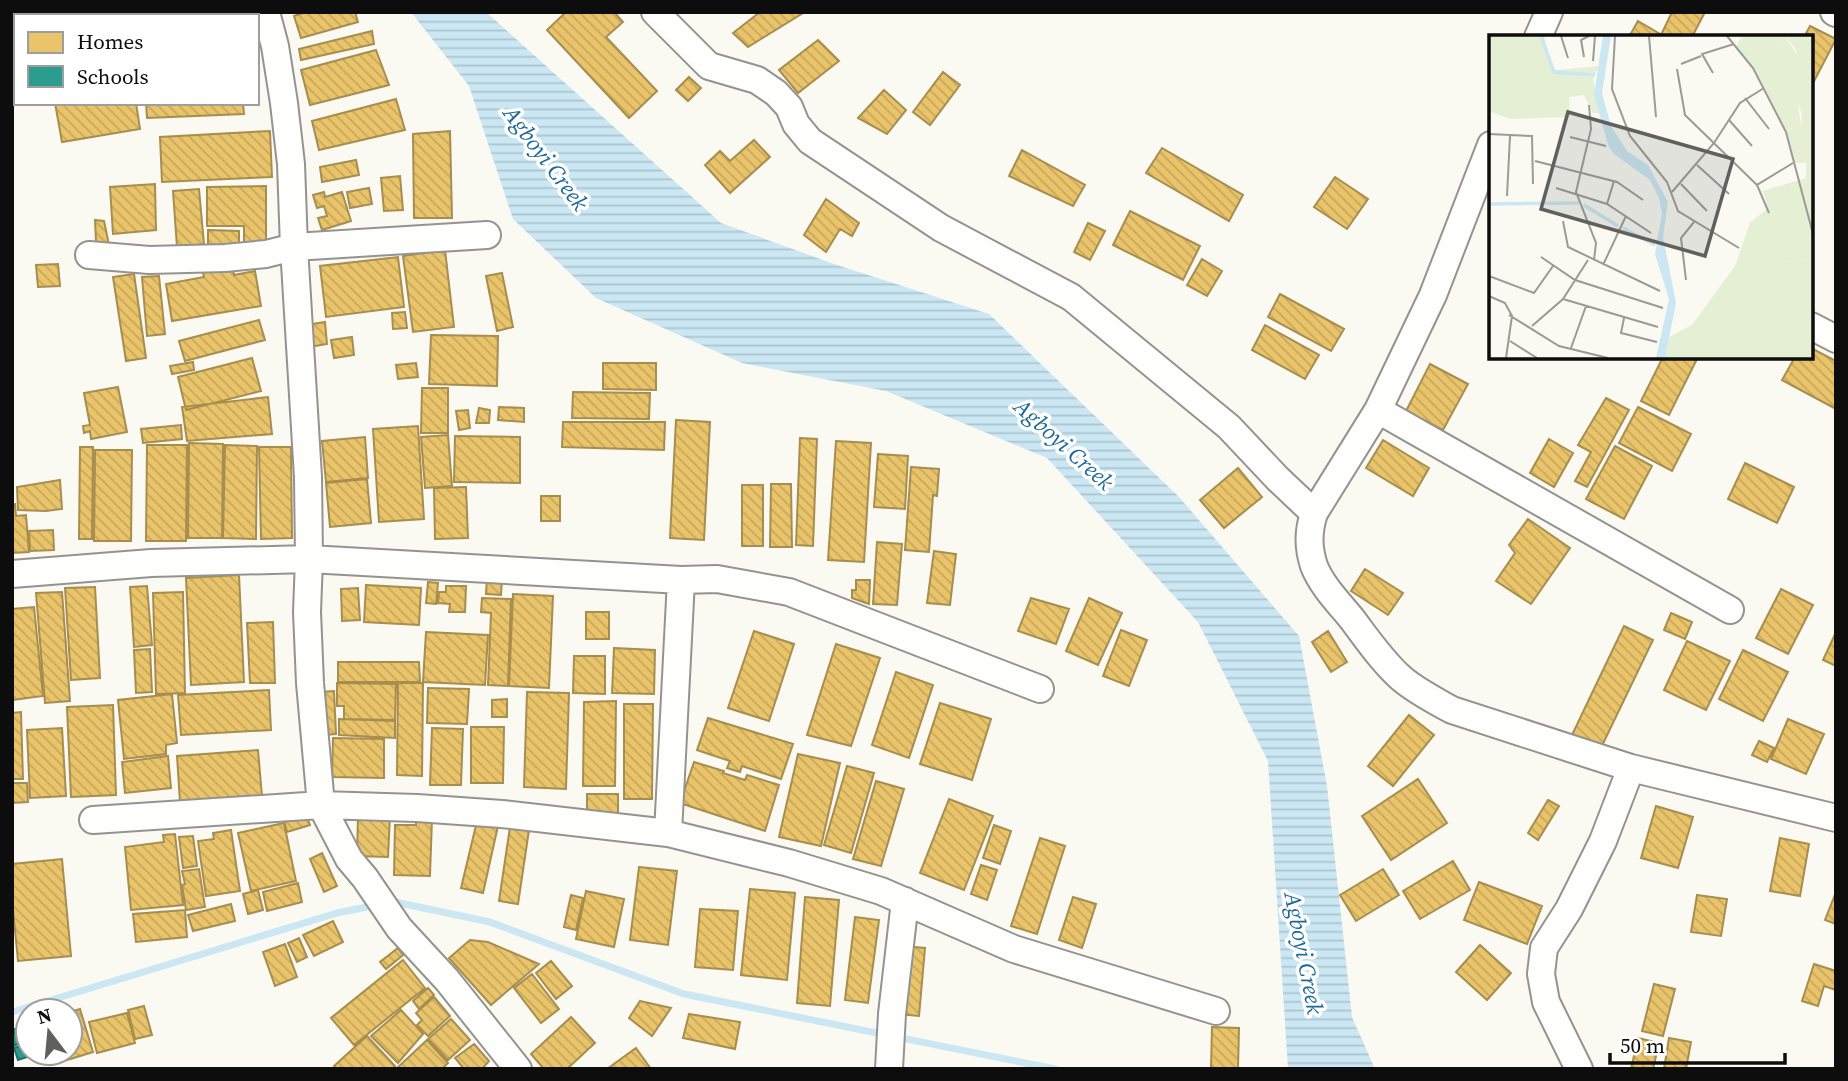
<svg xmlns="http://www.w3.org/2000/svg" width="1848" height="1081" font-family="'Source Serif 4',serif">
<defs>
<pattern id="water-rules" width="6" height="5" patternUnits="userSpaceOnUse" patternTransform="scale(1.75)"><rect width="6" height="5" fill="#cae7f3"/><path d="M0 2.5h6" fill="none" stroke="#acc5cf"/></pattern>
<pattern id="homes-back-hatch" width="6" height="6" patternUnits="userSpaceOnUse" patternTransform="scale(1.75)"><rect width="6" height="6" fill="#e9c46a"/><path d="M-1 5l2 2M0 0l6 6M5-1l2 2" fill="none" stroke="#c7a75b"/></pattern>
<pattern id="schools-back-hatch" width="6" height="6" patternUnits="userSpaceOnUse" patternTransform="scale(1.75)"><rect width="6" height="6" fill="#2a9d8f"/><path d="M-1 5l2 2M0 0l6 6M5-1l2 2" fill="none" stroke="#227e73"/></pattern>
</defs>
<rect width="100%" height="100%" fill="#faf9f2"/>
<!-- water -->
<path fill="url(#water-rules)" d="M 411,12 L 486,12 L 721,223 L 834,264 L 989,314 L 1179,497 L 1299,636 L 1327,786 L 1352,1017 L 1375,1069 L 1288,1069 L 1268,761 L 1198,622 L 1047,458 L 886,391 L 742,363 L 596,298 L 513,219 L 469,86 Z"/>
<!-- homes -->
<path fill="url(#homes-back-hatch)" stroke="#a78d4e" stroke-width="2" d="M 102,12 L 143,12 L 145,16 L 103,16 Z
M 153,12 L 234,12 L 235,16 L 154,16 Z
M 306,12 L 355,12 L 358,22 L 301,38 L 294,16 Z
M 566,12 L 614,12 L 623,22 L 606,37 L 657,91 L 629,118 L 547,30 Z
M 760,12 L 802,12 L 803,13 L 748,47 L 733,33 Z
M 1672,12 L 1705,12 L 1692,37 L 1660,37 Z
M 1638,21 L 1660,34 L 1659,37 L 1629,37 Z
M 1810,26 L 1836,39 L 1811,87 L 1811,37 L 1804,37 Z
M 372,31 L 374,44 L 301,60 L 299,49 Z
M 818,40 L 839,61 L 798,93 L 779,70 Z
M 376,50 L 389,85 L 310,105 L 301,70 Z
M 943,72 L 960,85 L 930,125 L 913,112 Z
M 689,77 L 701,88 L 688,101 L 676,90 Z
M 884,90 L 906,110 L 887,134 L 858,118 Z
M 396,99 L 405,130 L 319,150 L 312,121 Z
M 55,103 L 136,103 L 140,129 L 62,142 Z
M 146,103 L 243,103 L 244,114 L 147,118 Z
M 270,131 L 272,177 L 162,182 L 160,137 Z
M 450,131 L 452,218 L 414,218 L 413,134 Z
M 754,140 L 770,157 L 730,193 L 705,165 L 720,151 L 730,161 Z
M 1162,148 L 1243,195 L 1229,221 L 1146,173 Z
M 1022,150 L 1085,185 L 1073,206 L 1009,176 Z
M 356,160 L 359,175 L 322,182 L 320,167 Z
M 400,176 L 403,210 L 384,211 L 381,178 Z
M 1335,177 L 1368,199 L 1347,229 L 1314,207 Z
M 155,184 L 156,230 L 113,234 L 110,187 Z
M 266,186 L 266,245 L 244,246 L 244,226 L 207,226 L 207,187 Z
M 369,188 L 372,204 L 350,208 L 347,192 Z
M 199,189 L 204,244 L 177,247 L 173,191 Z
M 324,192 L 325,197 L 342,192 L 351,221 L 322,230 L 318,218 L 327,216 L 324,206 L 317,208 L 313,195 Z
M 826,199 L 859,223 L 852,236 L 840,229 L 826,252 L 804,235 Z
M 1130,211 L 1200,246 L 1183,280 L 1113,245 Z
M 95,220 L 104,221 L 109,245 L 96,242 Z
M 1088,223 L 1105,231 L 1090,260 L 1074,252 Z
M 208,230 L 239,231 L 239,246 L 208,246 Z
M 445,250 L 454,327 L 413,332 L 403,256 Z
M 398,257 L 404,307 L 326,317 L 320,266 Z
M 1202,259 L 1222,271 L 1207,296 L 1187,285 Z
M 58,264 L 60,286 L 38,287 L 36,265 Z
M 232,264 L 234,275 L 255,271 L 261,306 L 172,321 L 166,284 L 204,277 L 202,269 Z
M 502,273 L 513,327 L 497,331 L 486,276 Z
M 134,274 L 146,358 L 126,361 L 113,277 Z
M 159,276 L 165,334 L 147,336 L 142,277 Z
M 1280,294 L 1344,329 L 1331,351 L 1268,317 Z
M 405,312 L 407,328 L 393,329 L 392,313 Z
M 259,320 L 265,340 L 185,361 L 179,341 Z
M 325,322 L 327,344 L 309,347 L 306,325 Z
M 1265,325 L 1319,355 L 1305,379 L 1252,350 Z
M 431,335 L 498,336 L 497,386 L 429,384 Z
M 352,337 L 354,355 L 334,358 L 331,340 Z
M 1811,348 L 1836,361 L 1836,409 L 1782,380 L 1795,357 L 1811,357 Z
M 1663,357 L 1692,357 L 1697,359 L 1669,415 L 1641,401 Z
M 252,358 L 261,391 L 186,410 L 178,377 Z
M 193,362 L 194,370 L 172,374 L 170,366 Z
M 416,363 L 418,377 L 398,379 L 396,365 Z
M 603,363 L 656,363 L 656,390 L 603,389 Z
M 1430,364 L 1468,384 L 1443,430 L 1406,411 Z
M 118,387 L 127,432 L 91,439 L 90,431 L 84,433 L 83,426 L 90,425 L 84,393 Z
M 422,388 L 448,388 L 448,433 L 421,433 Z
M 573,392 L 650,393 L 649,419 L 572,418 Z
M 268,397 L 272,434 L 187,441 L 182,407 Z
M 1606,398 L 1629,410 L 1587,487 L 1575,481 L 1591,452 L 1578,445 Z
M 499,407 L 524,408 L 524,422 L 498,420 Z
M 1638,407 L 1691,434 L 1672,471 L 1619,443 Z
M 479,408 L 490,410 L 489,423 L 476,423 Z
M 468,410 L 470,428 L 459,430 L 456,411 Z
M 676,420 L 710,422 L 704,540 L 670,538 Z
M 563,422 L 665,422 L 664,450 L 562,447 Z
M 181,425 L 182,439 L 143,443 L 141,429 Z
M 418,426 L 424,519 L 379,522 L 373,429 Z
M 448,435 L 452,486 L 425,488 L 421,437 Z
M 455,436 L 520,437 L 520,483 L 454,482 Z
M 365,437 L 368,478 L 326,482 L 322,441 Z
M 800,438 L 817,439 L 813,546 L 796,545 Z
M 1549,439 L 1573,453 L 1554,487 L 1530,473 Z
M 1383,440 L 1429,468 L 1413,496 L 1366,468 Z
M 836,441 L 871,443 L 864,562 L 828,560 Z
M 189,443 L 223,444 L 222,538 L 188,538 Z
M 147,445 L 187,445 L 186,541 L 146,541 Z
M 225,445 L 257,446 L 256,539 L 223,538 Z
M 1615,446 L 1652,466 L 1624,519 L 1586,499 Z
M 80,447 L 93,447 L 92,539 L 79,539 Z
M 259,447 L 291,447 L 292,538 L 261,539 Z
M 95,450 L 132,450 L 131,541 L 94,541 Z
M 878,454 L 908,456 L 905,509 L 874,507 Z
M 1745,463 L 1794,487 L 1777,523 L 1728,499 Z
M 911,467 L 939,469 L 937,496 L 933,495 L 929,552 L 905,550 Z
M 1238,468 L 1262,497 L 1224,528 L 1200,500 Z
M 367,479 L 371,523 L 330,527 L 326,483 Z
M 60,480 L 62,509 L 46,511 L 18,510 L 17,487 Z
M 771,484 L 791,484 L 792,547 L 770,547 Z
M 742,485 L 763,485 L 763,546 L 742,546 Z
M 466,487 L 468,538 L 435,539 L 434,488 Z
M 541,496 L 560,496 L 560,521 L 541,521 Z
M 15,504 L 16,516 L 26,515 L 29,552 L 12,553 L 12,505 Z
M 1528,519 L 1570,548 L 1531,604 L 1496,581 L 1515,553 L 1509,545 Z
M 53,530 L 54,550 L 30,551 L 29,531 Z
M 877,542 L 902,544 L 897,605 L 873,604 Z
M 934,551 L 956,554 L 950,605 L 927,603 Z
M 1365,569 L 1403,593 L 1388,615 L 1351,591 Z
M 239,575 L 244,682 L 191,685 L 186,578 Z
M 487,577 L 502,577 L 501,595 L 486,594 Z
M 856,580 L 870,580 L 869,604 L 852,598 L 852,590 L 856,590 Z
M 428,582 L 438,583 L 436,604 L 426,603 Z
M 366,585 L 421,588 L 419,625 L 364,622 Z
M 147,586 L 152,645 L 134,647 L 130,587 Z
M 446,586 L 466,586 L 465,612 L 449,612 L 450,604 L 438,603 L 439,592 L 446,592 Z
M 95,587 L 100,678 L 71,680 L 65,588 Z
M 358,588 L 360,620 L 342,621 L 341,589 Z
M 1781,589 L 1813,605 L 1788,654 L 1756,638 Z
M 62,592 L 70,701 L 45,703 L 36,593 Z
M 183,592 L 185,693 L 156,694 L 153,593 Z
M 513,594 L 553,596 L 549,688 L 509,686 Z
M 482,598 L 511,599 L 508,686 L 488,685 L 491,613 L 481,612 Z
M 1031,598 L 1069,609 L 1056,644 L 1018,631 Z
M 1089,598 L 1122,613 L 1098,665 L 1066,651 Z
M 34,607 L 43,696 L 12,700 L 12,609 Z
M 586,612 L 609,612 L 609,639 L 586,639 Z
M 1671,613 L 1692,622 L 1685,639 L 1664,630 Z
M 273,622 L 275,683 L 250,683 L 247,623 Z
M 1624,626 L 1653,640 L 1600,750 L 1571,737 Z
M 1121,630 L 1147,640 L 1129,686 L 1103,676 Z
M 754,631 L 794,644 L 769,721 L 728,708 Z
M 1328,631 L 1347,662 L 1331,672 L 1312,642 Z
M 426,632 L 488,635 L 485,685 L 423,682 Z
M 1836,632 L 1836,666 L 1823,660 Z
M 1687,641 L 1730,661 L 1706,710 L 1664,690 Z
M 836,644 L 880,658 L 851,746 L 807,735 Z
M 614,648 L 655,650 L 654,694 L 612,693 Z
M 150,649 L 152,692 L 136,693 L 134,650 Z
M 1743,650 L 1788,672 L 1763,721 L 1719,699 Z
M 574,656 L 605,656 L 605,694 L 573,693 Z
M 338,662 L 419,662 L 420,682 L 338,682 Z
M 896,672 L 933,685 L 909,758 L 872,745 Z
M 337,683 L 396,684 L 395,720 L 344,719 L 344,706 L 337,706 Z
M 398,683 L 423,683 L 422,776 L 397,775 Z
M 428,688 L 469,689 L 467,724 L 427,723 Z
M 269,690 L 271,730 L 181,735 L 178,695 Z
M 334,691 L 336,734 L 323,735 L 320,692 Z
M 527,692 L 569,693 L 566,789 L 524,787 Z
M 172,694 L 177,743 L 166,745 L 166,754 L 124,759 L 118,700 Z
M 507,699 L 507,717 L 492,717 L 492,700 Z
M 616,701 L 615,786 L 583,786 L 584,702 Z
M 940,703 L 991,719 L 972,780 L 920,764 Z
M 624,704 L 653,704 L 652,799 L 624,799 Z
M 113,705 L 116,795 L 71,797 L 67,707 Z
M 21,712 L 23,779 L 12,779 L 12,713 Z
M 1409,715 L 1434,735 L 1393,786 L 1368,766 Z
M 708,718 L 793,744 L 781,779 L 742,766 L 740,772 L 727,768 L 730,761 L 697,750 Z
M 339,719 L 395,721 L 395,738 L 339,735 Z
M 1788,719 L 1824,734 L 1806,774 L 1771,759 Z
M 471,727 L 504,727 L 503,783 L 471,783 Z
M 62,728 L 66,796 L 30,798 L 27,730 Z
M 432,728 L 463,729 L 461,785 L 430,785 Z
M 333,738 L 384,739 L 384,778 L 332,777 Z
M 1759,741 L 1774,748 L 1767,762 L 1752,755 Z
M 258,750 L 262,796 L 180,802 L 177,756 Z
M 798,754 L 840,763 L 821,846 L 779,837 Z
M 168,756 L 171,788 L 125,793 L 122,762 Z
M 694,762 L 724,771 L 723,773 L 745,780 L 747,775 L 779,785 L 765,831 L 680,803 Z
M 847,766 L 874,773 L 851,853 L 824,845 Z
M 1418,779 L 1447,823 L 1391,860 L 1362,816 Z
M 876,781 L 904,789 L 881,866 L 853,859 Z
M 12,783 L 27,783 L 28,802 L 12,803 Z
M 587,794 L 618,794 L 618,818 L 587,818 Z
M 949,799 L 993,816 L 964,890 L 920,873 Z
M 1548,800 L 1559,806 L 1538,840 L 1528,833 Z
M 1656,806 L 1693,817 L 1678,868 L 1641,858 Z
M 306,815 L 310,825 L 287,832 L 284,821 Z
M 358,815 L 390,816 L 388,857 L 357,856 Z
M 416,818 L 432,818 L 430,876 L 394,875 L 395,825 L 416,825 Z
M 477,821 L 498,826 L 483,893 L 461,888 Z
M 284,823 L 296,881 L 251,891 L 238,833 Z
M 994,825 L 1011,831 L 1000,864 L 983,858 Z
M 510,827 L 529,830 L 518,904 L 499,901 Z
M 231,830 L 240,891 L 206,896 L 198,841 L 214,839 L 213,833 Z
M 175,834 L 183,905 L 131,910 L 125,847 L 164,842 L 163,835 Z
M 193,836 L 197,866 L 183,868 L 179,837 Z
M 1040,838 L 1065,846 L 1037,934 L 1011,926 Z
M 1780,838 L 1809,844 L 1800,896 L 1770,891 Z
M 322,853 L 337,886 L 324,892 L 310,859 Z
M 62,859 L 71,956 L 18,961 L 12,899 L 12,864 Z
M 1453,861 L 1470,890 L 1420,919 L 1403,891 Z
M 981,865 L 997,870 L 987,900 L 971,894 Z
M 639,867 L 677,871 L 668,945 L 630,940 Z
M 199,869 L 205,907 L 186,910 L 182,885 L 185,884 L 182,871 Z
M 1383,869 L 1399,895 L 1356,921 L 1340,895 Z
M 1479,882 L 1542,906 L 1527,944 L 1464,920 Z
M 298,883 L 302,902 L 267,911 L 263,892 Z
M 750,889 L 795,893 L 787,980 L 741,975 Z
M 258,890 L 263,910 L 248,914 L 243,894 Z
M 586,891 L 624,899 L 614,947 L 576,939 Z
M 1836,892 L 1836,924 L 1825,920 Z
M 571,895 L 583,898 L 576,930 L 564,927 Z
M 1697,895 L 1727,899 L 1721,936 L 1691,932 Z
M 805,897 L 839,900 L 830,1006 L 797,1003 Z
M 1073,897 L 1096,904 L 1082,948 L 1059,940 Z
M 231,904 L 235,921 L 193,931 L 188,915 Z
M 700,909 L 738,911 L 733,970 L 695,967 Z
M 185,910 L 187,937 L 136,942 L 133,914 Z
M 855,917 L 879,920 L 868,1003 L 845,1000 Z
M 333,921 L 343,942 L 314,956 L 303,935 Z
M 299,938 L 307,957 L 297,962 L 288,943 Z
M 470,940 L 488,942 L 539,964 L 491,1005 L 449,958 Z
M 285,944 L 297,977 L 275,986 L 263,952 Z
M 1480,945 L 1511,973 L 1487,1000 L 1456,972 Z
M 903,946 L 925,948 L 919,1016 L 898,1014 Z
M 398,948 L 403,955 L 386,969 L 380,962 Z
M 403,960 L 425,988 L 354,1045 L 331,1018 Z
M 551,961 L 572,986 L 556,999 L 536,973 Z
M 1814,964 L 1836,971 L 1836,990 L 1824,986 L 1818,1006 L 1802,1001 Z
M 532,974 L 559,1009 L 541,1023 L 514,988 Z
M 1654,984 L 1675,989 L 1663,1036 L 1642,1031 Z
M 428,988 L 434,995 L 419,1009 L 413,1001 Z
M 434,997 L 450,1016 L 428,1036 L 417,1025 L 422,1020 L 416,1013 Z
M 640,1001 L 671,1008 L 652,1036 L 629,1018 Z
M 144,1006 L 152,1035 L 135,1039 L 128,1010 Z
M 80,1009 L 93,1052 L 51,1065 L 48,1053 L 70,1053 L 70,1012 Z
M 401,1010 L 423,1034 L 398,1063 L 371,1036 Z
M 127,1013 L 135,1043 L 97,1053 L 89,1022 Z
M 689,1014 L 740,1022 L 735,1049 L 683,1038 Z
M 571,1017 L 595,1043 L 567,1069 L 544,1069 L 531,1054 Z
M 451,1019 L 470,1040 L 448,1060 L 428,1039 Z
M 1212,1027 L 1239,1028 L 1238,1069 L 1211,1069 Z
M 367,1036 L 395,1066 L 392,1069 L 337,1069 L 334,1066 Z
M 1638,1038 L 1659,1043 L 1653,1069 L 1631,1069 Z
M 1669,1038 L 1691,1042 L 1686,1069 L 1664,1069 Z
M 427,1040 L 448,1063 L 442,1069 L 396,1069 Z
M 474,1044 L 489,1061 L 482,1069 L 464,1069 L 455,1058 Z
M 636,1048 L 651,1069 L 607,1069 Z"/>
<!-- schools -->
<path fill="url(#schools-back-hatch)" stroke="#217268" stroke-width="2" d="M 28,1025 L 28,1041 L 13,1046 L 12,1030 Z
M 28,1044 L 28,1053 L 39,1053 L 18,1060 L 14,1048 Z"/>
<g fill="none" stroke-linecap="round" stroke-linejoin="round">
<!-- stream -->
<path stroke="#cae7f3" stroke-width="7" d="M 389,903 L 395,902 L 490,922 L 684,994 L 1055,1069
M 12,1012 L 337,913 L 377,905"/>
<!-- minor casing -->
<g stroke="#949390" stroke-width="30">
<path id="minor" d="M 266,12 L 275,46 L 284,103 L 291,164 L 294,247 L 308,477 L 309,559 L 307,612 L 310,683 L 321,805 L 349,859 L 365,878 L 399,928 L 447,980 L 518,1069
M 655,12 L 709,66 L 757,80 L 776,93 L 789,107 L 796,124 L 810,141 L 941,228 L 1071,297 L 1229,427 L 1278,479 L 1314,513 C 1308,532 1308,547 1314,566 C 1322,586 1339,603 1352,619 C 1367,639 1382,661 1401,678 C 1416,691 1434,700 1452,710 L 1631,768 L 1836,818
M 1834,12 L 1836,13
M 1538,37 L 1549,12
M 89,255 L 149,260 L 225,258 L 266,254 L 294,247 L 487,235
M 1811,326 L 1836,339
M 1378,410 L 1730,610
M 1314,513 L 1378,410 L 1433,295 L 1491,145
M 12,574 L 151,563 L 309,559 L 681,580 L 717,579 L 789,592 L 1040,689
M 93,820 L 321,805 L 417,808 L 502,814 L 668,833 L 789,863 L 881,891 L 1014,949 L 1216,1011
M 668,833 L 681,580
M 889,1069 L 892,1014 L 905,901
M 1579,1069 L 1546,1002 L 1541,974 L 1544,948 L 1569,909 L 1603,841 L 1631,768"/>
</g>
<!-- minor -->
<use href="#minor" stroke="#fefefd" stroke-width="26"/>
</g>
<g text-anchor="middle" stroke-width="7" stroke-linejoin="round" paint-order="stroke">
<!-- water labels -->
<g font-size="23" font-style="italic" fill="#1d6999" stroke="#fff">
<text transform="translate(546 158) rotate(53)" y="8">Agboyi Creek</text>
<text transform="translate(1064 444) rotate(42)" y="8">Agboyi Creek</text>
<text transform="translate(1304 953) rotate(79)" y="8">Agboyi Creek</text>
</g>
</g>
<!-- overview -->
<g transform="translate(1489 35)">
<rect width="324" height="324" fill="#faf9f2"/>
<path d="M 0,1 L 55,1 L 62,32 L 68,35 L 110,31 L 104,44 L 111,78 L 104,78 L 95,60 L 80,62 L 81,82 L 21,84 L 0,76 ZM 253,1 L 284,1 L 303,25 L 312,91 L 296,97 L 262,30 L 247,11 ZM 296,1 L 319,1 L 324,7 L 324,58 L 320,57 L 306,13 ZM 300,113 L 324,119 L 324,224 L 246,231 L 261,188 L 279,173 L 274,156 L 317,143 L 317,128 L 304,128 Z" fill="#e5efd3"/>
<path d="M 284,1 L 296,1 L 315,31 L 320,57 L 324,58 L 324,119 L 300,113 L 296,97 L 312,91 L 313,79 L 306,61 L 303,25 ZM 275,218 L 291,227 L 324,224 L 324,323 L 176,323 L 180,302 L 203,290 L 246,231 Z" fill="#e5efd3"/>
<path d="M 114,1 L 122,1 L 113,58 L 122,91 L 138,116 L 159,130 L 179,167 L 174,202 L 187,268 L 176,323 L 167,323 L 180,264 L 166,219 L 173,178 L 170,163 L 161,145 L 125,119 L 119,110 L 105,59 Z" fill="#cae7f3"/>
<path fill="none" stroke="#cae7f3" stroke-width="3.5" d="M 52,1 L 65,37 L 106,40M 0,169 L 90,168M 95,170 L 129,191M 134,193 L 166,210"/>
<path fill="none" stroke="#9b9b96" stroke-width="2" d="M 72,1 L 79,23M 126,1 L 123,54 L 141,101 L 178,147 L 189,176 L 250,213M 160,1 L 167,82M 238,1 L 264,33 L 297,97 L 324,199M 95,22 L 92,5 L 100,1M 104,26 L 106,1M 192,29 L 212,21M 188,34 L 196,80 L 268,150M 224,38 L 213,19 L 245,9M 256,63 L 280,94M 100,70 L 102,94 L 87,157 L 107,208 L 105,225M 240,85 L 263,111M 0,99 L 43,101 L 44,149M 81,102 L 117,111M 46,126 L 128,147 L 154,165M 208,130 L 240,159M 192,149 L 218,176M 67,153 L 118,169 L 162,198M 183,157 L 225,108 L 251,68 L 275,53M 18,161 L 21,101M 118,169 L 125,146M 280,178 L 268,150 L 304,128M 74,186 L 79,212 L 171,256M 52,222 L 86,245 L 174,273M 114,230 L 137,181M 0,241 L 45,258 L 64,231M 197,245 L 192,203 L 205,187M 0,261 L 16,268 L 23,281 L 17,323M 74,264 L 169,292M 20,280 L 70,311 L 119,323M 135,283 L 132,298 L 168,307M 43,291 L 74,264 L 99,225M 21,306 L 48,323M 82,313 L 97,271"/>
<path fill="#60605d" fill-opacity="0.15" stroke="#60605d" stroke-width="3.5" d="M 79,77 L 244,124 L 216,221 L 52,174 Z"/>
<rect width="324" height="324" fill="none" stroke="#0d0d0d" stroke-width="3.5"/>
</g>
<!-- border -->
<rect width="1848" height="1081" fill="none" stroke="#0d0d0d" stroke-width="28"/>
<!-- legend -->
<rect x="14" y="14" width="245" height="91" fill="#ffffff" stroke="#9e9e9e" stroke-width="2"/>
<rect x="28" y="32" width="35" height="21" fill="#e9c46a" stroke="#9e9e9e" stroke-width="2"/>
<text x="77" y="49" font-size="21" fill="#0d0d0d">Homes</text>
<rect x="28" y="66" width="35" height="21" fill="#2a9d8f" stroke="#9e9e9e" stroke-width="2"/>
<text x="77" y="84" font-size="21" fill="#0d0d0d">Schools</text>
<!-- north arrow -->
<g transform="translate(49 1032) rotate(344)"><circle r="33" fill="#ffffff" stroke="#9e9e9e" stroke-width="2"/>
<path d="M0-5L12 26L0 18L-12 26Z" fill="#60605d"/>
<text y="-10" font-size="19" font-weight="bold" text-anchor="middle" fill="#0d0d0d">N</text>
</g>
<!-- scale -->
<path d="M1610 1053v10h175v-10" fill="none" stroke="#0d0d0d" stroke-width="3.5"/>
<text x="1620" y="1053" font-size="21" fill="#0d0d0d" stroke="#ffffff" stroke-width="5" paint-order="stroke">50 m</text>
</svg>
